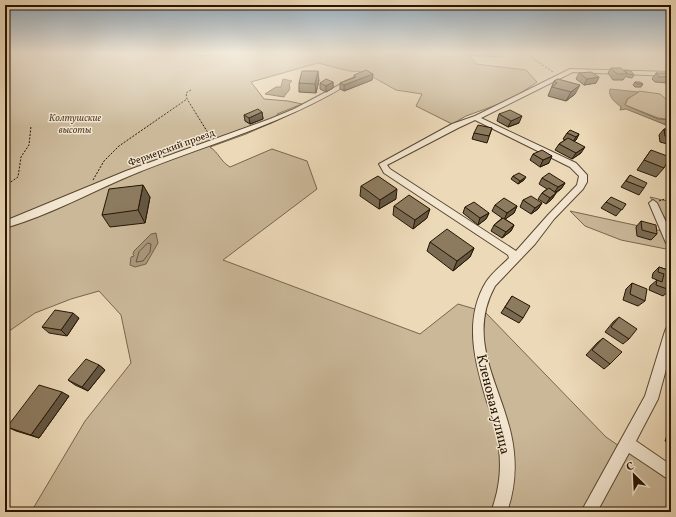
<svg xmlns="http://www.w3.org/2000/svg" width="676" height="517" font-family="Vollkorn,serif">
<rect width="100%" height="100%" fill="#ecd9b8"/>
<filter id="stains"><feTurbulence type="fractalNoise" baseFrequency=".005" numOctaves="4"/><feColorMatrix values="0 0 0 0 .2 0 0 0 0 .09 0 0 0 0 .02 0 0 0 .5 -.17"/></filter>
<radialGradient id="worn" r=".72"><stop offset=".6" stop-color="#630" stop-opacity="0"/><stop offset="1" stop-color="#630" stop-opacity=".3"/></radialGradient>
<!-- green -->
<path fill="#cab899" stroke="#78664d" d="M 5,53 L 198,53 L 200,56 L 219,53 L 501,53 L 503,57 L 469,55 L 476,64 L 526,70 L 537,82 L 510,100 L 466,116 L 452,124 L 416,106 L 422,94 L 396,90 L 364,72 L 349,71 L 318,63 L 251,82 L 264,99 L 288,101 L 302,104 L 277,114 L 280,119 L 246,134 L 210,147 C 219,153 221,162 230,167 L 272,149 L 307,161 L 317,189 L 223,260 L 420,334 L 458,304 L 485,312 L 606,437 L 671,482 L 671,512 L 31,512 L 85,421 L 131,363 L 121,315 L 99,291 L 71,299 L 35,313 L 5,334 Z
M 639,91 L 660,94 L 667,100 L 671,100 L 671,120 L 658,118 L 625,105 L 628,99 Z
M 650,197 L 671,202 L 671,250 L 621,240 L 585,226 L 570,211 L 662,231 L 668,222 Z"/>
<!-- water -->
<path fill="#a9967a" stroke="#75624a" d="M 283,79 L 292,81 L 289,84 C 292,91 286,92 284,97 L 265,94 L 276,87 L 281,87 Z
M 610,89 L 639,92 L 627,99 L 625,105 L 658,119 L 671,120 L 671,127 L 626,109 L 620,110 L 621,107 C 615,102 608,97 610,89 Z
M 156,233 L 158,243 L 146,264 L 135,267 L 130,265 L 131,257 L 134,256 L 133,254 L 134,251 L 151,234 Z"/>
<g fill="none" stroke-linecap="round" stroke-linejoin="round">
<!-- shore -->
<path stroke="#68563e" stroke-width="1" d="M 148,243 L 151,244 L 150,252 L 143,261 L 136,262 L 139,252 Z"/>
<!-- minor casing -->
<g stroke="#58462f" stroke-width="2">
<path id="minor" d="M 570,69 L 671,72 L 671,76 L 573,72 L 481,118 L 576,163 L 587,175 L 587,182 L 583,189 L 554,219 L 535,244 L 495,286 C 466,339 500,384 511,434 C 517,461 516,486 507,512 L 491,512 C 501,485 502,463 497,434 C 495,424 491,413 487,402 C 475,363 463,320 486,282 C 492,273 502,265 509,258 L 508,255 L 384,173 L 379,164 L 452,124 L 475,116 ZM 475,120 L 570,167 L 579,176 L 577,185 L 548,215 L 516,251 L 390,169 L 387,165 L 458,128 Z
M 343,83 L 345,84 L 345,86 C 280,125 209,144 139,172 C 94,190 51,215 5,228 L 5,221 L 126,171 L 270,119 L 294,109 Z
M 653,200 L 657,203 L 671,233 L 671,247 L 666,243 L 649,203 Z
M 671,326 L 671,351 L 658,399 L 636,441 L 671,465 L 671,481 L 629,453 L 597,512 L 581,512 L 645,396 L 665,331 L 667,327 Z"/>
</g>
<!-- path -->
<path stroke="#261501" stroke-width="1" stroke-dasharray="2 1.5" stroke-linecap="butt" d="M 525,53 L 553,72
M 191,90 L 186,93 L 187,99 L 210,136
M 93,180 L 104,161 L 119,146 L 187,99
M 5,186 L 18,177 L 21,157 L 29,145 L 31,126
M 659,201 L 671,197"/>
<!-- minor -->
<use href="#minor" fill="#f3e6d1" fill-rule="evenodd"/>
</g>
<!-- wall -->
<path fill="#796a53" stroke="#261501" d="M 611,68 L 624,72 L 625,70 L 634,75 L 632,78 L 627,77 L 626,76 L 623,80 L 613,80 L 608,73 Z
M 579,73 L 599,77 L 596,83 L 584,85 L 576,79 Z
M 656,73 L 671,76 L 671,78 L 668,83 L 655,82 L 652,79 Z
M 373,74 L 372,80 L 344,91 L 340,89 L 340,83 L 354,77 L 354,75 Z
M 558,79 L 575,94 L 566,101 L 548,96 L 554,81 Z
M 319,80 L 316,93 L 299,92 L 299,83 Z
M 333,82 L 333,88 L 326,92 L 320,89 L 320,83 Z
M 635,82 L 643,84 L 641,87 L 635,87 L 633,85 Z
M 262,112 L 263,119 L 250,124 L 245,121 L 244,115 Z
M 499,114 L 519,123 L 508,127 L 497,121 Z
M 492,128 L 487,143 L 472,139 L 474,133 Z
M 664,129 L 671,130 L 671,145 L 660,142 L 659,135 Z
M 567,133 L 579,134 L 576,140 L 574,141 L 581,153 L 572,159 L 555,150 L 559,144 L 565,140 L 563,139 Z
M 651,150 L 664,168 L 656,177 L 637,170 Z
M 533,154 L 549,163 L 540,167 L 530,160 Z
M 630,175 L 644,188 L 639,195 L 621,187 Z
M 513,176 L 524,180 L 518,184 L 511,179 Z
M 542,178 L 565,183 L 561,189 L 556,193 L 552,199 L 546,204 L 538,199 L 542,193 L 547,189 L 539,184 Z
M 361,186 L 396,199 L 379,209 L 360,196 Z
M 150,197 L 145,223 L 110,227 L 102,215 Z
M 523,200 L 542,203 L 538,209 L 531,214 L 520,207 Z
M 606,202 L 626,204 L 616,216 L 601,208 Z
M 495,205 L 517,206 L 514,213 L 505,219 L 514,225 L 511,231 L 502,238 L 491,231 L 494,225 L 502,218 L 492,211 Z
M 394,206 L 427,218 L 413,229 L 393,215 Z
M 465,207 L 489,213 L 486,219 L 478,225 L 463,213 Z
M 641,221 L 657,234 L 651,240 L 637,236 L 636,227 Z
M 430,242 L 474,248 L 470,257 L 453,271 L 427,251 Z
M 659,267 L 671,271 L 670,290 L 663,296 L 649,290 L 650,286 L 657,280 L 652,278 L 653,273 Z
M 632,283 L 645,301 L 638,306 L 623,300 L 626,289 Z
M 512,296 L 523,318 L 519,323 L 501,313 Z
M 619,317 L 629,339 L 623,344 L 605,332 L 613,322 Z
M 79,318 L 67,336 L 49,333 L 42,327 Z
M 603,338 L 610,364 L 604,369 L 586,355 L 597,343 Z
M 99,365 L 105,370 L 88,391 L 75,385 L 68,380 Z
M 69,396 L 39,438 L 16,431 L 7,427 Z
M 671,425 L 671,445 L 665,441 Z"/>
<!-- shaded-wall -->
<path fill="#635643" stroke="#261501" d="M 318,71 L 319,80 L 316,93 L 315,84 Z
M 373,74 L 372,80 L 344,91 L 344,85 Z
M 599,77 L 596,83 L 584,85 L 587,79 Z
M 333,82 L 333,88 L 326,92 L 326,86 Z
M 580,85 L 575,94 L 566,101 L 571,92 Z
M 262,112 L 263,119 L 250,124 L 249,118 Z
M 522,116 L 519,123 L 508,127 L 511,121 Z
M 579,134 L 576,140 L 572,143 L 576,137 Z
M 585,147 L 581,153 L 572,159 L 576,153 Z
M 552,156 L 549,163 L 540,167 L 543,160 Z
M 526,177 L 524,180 L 518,184 L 520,181 Z
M 565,183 L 561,189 L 554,193 L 558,187 Z
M 143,185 L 150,197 L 145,223 L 138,210 Z
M 397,189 L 396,199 L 379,209 L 380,200 Z
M 556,193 L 552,199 L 546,204 L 550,198 Z
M 542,203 L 538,209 L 531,214 L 535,208 Z
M 517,206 L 514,213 L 504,220 L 507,213 Z
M 430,209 L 427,218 L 413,229 L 415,220 Z
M 489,213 L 486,219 L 478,225 L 480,218 Z
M 514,225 L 511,231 L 502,238 L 506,232 Z
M 474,248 L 470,257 L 453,271 L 457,261 Z
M 73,313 L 79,318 L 67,336 L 61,330 Z
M 99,365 L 105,370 L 88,391 L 82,387 Z
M 62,392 L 69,396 L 39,438 L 31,435 Z
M 5,466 L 9,469 L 5,474 Z"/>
<!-- building -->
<path fill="#8d7b60" stroke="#261501" d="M 611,68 L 621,68 L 627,74 L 617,74 Z
M 366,70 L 373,74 L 344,85 L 340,83 L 356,77 L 354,75 Z
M 625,70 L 631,71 L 634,75 L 628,74 Z
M 302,71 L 318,71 L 315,84 L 299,83 Z
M 591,72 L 599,77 L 587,79 L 579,73 Z
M 656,73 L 668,73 L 671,77 L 659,77 Z
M 326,79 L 333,82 L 326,86 L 320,83 Z
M 558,79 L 580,85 L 571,92 L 552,87 L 557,83 L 554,81 Z
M 635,82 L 640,82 L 643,84 L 637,84 Z
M 258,109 L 262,112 L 249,118 L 244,115 Z
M 510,110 L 522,116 L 511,121 L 499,114 Z
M 478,125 L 492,128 L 489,136 L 474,133 Z
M 664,129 L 671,130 L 671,137 L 665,136 Z
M 570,130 L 579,134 L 576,137 L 567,133 Z
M 568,138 L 585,147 L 576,153 L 559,144 Z
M 542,150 L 552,156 L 543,160 L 533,154 Z
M 651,150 L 670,157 L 664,168 L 644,160 Z
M 519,173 L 526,177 L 520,181 L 513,176 Z
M 549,173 L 565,183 L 558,187 L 542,178 Z
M 630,175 L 647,183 L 644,188 L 626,181 Z
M 378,176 L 397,189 L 380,200 L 361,186 Z
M 143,185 L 138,210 L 102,215 L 109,189 Z
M 549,188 L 556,193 L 550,198 L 542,193 Z
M 409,195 L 430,209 L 415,220 L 394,206 Z
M 531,196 L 542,203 L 535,208 L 523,200 Z
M 611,197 L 626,204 L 622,210 L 606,202 Z
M 504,198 L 517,206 L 507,213 L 495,205 Z
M 474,202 L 489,213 L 480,218 L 465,207 Z
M 503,218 L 514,225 L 506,232 L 494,225 Z
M 641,221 L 656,225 L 657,234 L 642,230 Z
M 447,229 L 474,248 L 457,261 L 430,242 Z
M 659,267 L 671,271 L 671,284 L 670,290 L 656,285 L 657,280 L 662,282 L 664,274 L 658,272 Z
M 632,283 L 647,289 L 645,301 L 630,294 Z
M 512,296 L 530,306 L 523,318 L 505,307 Z
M 55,310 L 73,313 L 61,330 L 42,327 Z
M 619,317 L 637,329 L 629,339 L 611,327 Z
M 603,338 L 622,352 L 610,364 L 592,350 Z
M 86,359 L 99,365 L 82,387 L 68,380 Z
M 39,385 L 62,392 L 31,435 L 7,427 Z"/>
<!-- sky -->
<linearGradient id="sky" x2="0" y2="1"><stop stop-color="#8fa8bc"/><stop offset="0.42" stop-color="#f6eedf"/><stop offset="1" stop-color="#f6eedf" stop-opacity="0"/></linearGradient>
<rect width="676" height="126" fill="url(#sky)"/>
<g text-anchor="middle" stroke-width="3" stroke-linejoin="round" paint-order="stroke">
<!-- far-park labels -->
<g font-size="10" font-style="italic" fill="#57462f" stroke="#f3e6d1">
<text x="75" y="121">Колтушские<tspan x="75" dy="12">высоты</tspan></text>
</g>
<!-- far-street labels -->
<g font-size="10" fill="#261501" stroke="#f3e6d1">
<text transform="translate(171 147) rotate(-20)" y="4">Фермерский проезд</text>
</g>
<!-- near-street labels -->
<g font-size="14" fill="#261501" stroke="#f3e6d1">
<text transform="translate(494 404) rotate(76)" y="5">Кленовая улица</text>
</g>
</g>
<!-- margin -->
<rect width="676" height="517" fill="none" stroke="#ecd9b8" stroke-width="20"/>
<rect x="6" y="6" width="664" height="505" fill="none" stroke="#261501" stroke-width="2"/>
<rect x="10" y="10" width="656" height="497" fill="none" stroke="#261501"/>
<!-- north arrow -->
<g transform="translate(634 475) rotate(336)" stroke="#f3e6d1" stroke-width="3" paint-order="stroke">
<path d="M0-3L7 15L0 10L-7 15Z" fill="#261501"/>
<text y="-6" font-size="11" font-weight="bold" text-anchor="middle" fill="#261501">С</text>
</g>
<rect width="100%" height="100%" filter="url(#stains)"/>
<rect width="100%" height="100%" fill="url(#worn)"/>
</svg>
